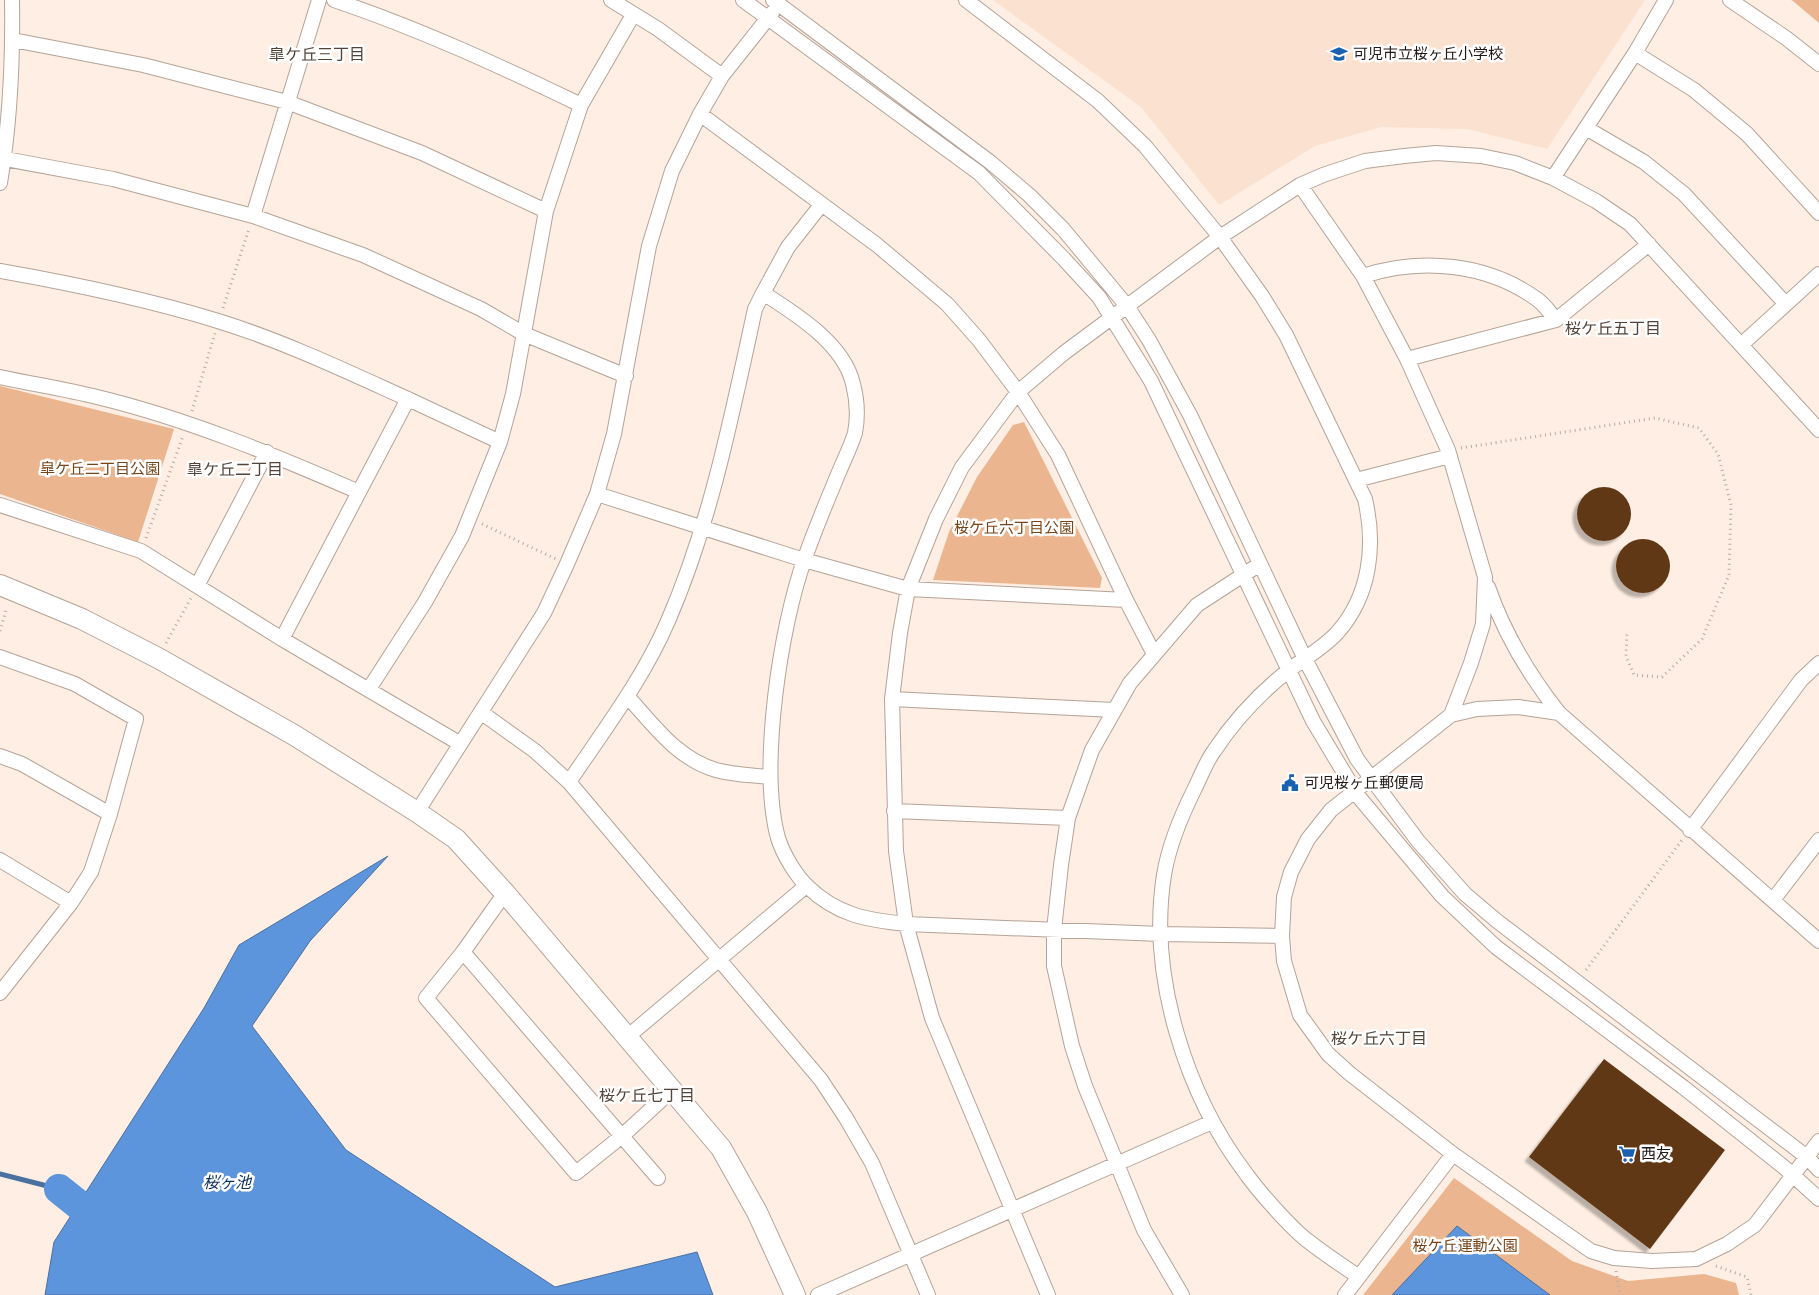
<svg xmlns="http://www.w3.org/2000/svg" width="1819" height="1295" font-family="Rubik,'Noto Sans JP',sans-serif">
<defs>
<filter id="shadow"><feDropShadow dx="-4.5" dy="4.5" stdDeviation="1" flood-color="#0004"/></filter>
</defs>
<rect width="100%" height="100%" fill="#feeee3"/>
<!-- built -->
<path fill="#fbe1cf" d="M 993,0 L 1645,0 L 1547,149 L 1468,129 L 1381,127 L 1315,146 L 1219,205 L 1141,107 Z"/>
<!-- green -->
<path fill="#ebb58f" d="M 1791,0 L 1819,0 L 1819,23 L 1793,1 Z
M 0,386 L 174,429 L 138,542 L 0,494 Z
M 1024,422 L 1102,578 L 1100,588 L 933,580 L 949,532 L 977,477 L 1013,425 Z
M 1454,1178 L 1572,1261 L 1628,1281 L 1704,1274 L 1736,1283 L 1739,1295 L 1363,1295 Z"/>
<!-- water -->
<path fill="#5c95dc" stroke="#4a70a0" d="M 388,856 L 310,941 L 252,1026 L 346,1150 L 555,1287 L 697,1252 L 713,1295 L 45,1295 L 54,1242 L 204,1008 L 239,945 Z
M 1457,1226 L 1550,1295 L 1392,1295 Z"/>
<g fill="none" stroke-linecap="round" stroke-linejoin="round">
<!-- stream -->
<path stroke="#4a70a0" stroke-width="5" d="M 0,1174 L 59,1189"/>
<!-- river -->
<path stroke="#5c95dc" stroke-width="30" d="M 59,1189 L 109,1229"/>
</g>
<!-- building -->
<path fill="#613918" filter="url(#shadow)" d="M1577 514a27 27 0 1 1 54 0a27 27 0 1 1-54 0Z
M1616 566a27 27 0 1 1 54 0a27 27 0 1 1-54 0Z
M 1604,1059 L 1725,1150 L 1650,1249 L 1529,1157 Z"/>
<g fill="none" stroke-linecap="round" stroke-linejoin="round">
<!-- street casing -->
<g stroke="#b5a397" stroke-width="16">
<path id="street" d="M 334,0 C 420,29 500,66 581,105
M 611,0 L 658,29 L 722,76
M 743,0 L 979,173 L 1064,259 L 1099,297 L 1151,381 L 1313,721 L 1358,796 L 1442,896 L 1496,947 L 1683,1087 L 1785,1168 L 1819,1199
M 773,0 L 990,162 L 1029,195 L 1063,229 L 1127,306 L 1149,340 L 1190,415 L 1305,659 L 1357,759 L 1418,841 L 1465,894 L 1497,921 L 1807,1157 L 1819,1170
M 966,0 L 1098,101 L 1145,146 L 1220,237 L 1262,296 L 1286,335 L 1365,499 C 1376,546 1370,596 1337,633 C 1323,648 1305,658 1289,670 C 1261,692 1234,721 1214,751 C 1206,762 1201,776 1195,788 C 1181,816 1169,844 1164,875 C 1148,976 1186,1095 1247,1175 C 1260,1193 1286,1222 1303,1237 C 1320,1251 1340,1264 1359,1277
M 1730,0 L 1786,38 L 1819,64
M 13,40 L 143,65 L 287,102 L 422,153 L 546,211
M 1635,53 L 1694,90 L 1747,134 L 1819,213
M 700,114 L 877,245 L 947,304 L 979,340 L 1018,392 L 1058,455 L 1126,600 L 1154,654
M 1586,128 L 1644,162 L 1684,194 L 1785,303
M 0,158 L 113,179 L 253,216 L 363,255 L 481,309 L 524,334 L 626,376
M 1553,178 L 1635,53 L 1666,0
M 0,183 C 10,123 13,60 12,0
M 1300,185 L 1363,276 L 1407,359 L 1448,450 L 1485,577 L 1483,624 L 1471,663 L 1451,715
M 821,205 L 788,247 L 763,293 C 796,314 844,344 853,384 C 857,399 858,417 855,433 C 851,446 844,460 839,472 C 827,501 815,529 805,558 C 780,627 759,768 778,838 C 783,854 796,876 808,887 C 837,915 867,920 906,924 L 1161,934 L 1282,936
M 253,216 L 319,0
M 0,271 C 74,284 146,299 218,321 C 283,341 346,371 408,399
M 1363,276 C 1420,257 1488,263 1538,300 C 1545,305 1550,313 1556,320
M 1741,345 L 1819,274
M 1407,359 L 1556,320 L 1649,244
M 0,377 C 32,384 65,389 97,397 C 188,419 274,455 359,492 L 408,399 L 500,442 L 513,394 L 546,211 L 581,105 L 633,15
M 1356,480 L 1450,456
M 597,494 L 804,560 L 908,589 L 1126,600
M 0,505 L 141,551 L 282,639 L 459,743
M 197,586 L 267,452
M 1488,587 C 1504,633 1529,675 1559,713
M 282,639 L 359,492
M 0,657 L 75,684 L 136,719 L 110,814 L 91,872 L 71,903 L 0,993
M 369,689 L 425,602 L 462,536 L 500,442
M 627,696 C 653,724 677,759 716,770 C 733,775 752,775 770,777
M 892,699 L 1114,710
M 482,713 L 535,751 L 569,782 L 821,1080 L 846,1118 L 872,1163 L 928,1295
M 0,756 L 22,764 L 110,814
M 569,782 C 604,730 643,679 668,621 C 711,522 732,414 755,309 L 763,293
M 894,811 L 1068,818
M 417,812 L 544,613 L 567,564 L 597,494 L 614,434 L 649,246 L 672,171 L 700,114 L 722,76 L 772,13
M 1690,830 L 1801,680 L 1819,663
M 0,860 L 71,903
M 505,893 L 463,952 L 426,998 L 576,1173 L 622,1136 L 672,1090
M 1773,900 L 1819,840
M 1819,941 L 1559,713 L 1518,707 L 1477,709 L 1451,715 L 1331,810 L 1308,839 L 1291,872 L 1284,897 L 1282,936 L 1284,961 L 1300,1015 L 1328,1054 L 1349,1073 L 1453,1154 L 1571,1237 L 1591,1251 L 1614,1258 L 1652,1261 L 1696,1259 L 1727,1244 L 1755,1225 L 1819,1141
M 463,952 L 658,1178
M 626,1038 L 806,886
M 818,1295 L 1212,1122
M 1048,1295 L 932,1018 L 906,924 L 896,851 L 892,699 L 900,633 L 908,589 L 936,519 L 962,467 L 1018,392 L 1064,353 L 1220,237 L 1300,185 L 1323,175 L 1365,161 L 1404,156 L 1436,153 L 1481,156 L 1515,163 L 1553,178 L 1596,201 L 1630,224 L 1819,430
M 1182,1295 L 1144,1230 L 1085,1086 L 1072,1046 L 1054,966 L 1054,930 L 1061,865 L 1068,818 L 1092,750 L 1130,683 L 1197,605 L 1260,564
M 1345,1295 L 1453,1154"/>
</g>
<!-- secondary casing -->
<g stroke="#b5a397" stroke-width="22">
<path id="secondary" d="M 0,585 L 82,619 L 158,658 L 294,735 L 417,812 L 456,839 L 505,893 L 721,1148 L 757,1212 L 795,1295"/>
</g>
<!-- path -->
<path stroke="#b9aba3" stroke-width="3" stroke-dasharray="1 4" stroke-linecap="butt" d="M 223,308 L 249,229
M 192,411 L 215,333
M 1461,448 L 1655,418 L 1699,428 L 1718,454 L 1731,505 L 1729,575 L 1702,639 L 1662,677 L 1634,675 L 1626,656 L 1627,631
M 482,524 L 556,559
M 146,538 L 183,436
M 0,631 L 7,607
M 166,643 L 191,598
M 1586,970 L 1682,840
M 1716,1266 L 1747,1277 L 1751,1295
M 1616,1271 L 1620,1295"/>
<!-- street -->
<use href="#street" stroke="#fff" stroke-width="14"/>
<!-- secondary -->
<use href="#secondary" stroke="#fff" stroke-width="20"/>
</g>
<!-- icons -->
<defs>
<g id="school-bare" transform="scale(1.35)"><path d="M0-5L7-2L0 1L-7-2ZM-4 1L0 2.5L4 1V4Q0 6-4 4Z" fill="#1a61b1" stroke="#fff" stroke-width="2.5" paint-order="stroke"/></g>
<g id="civic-bare" transform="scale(1.35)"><path d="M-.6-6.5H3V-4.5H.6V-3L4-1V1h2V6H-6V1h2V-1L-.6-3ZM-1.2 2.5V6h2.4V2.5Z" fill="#1a61b1" stroke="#fff" stroke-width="2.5" paint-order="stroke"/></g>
<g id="supermarket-bare" transform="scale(1.35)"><path d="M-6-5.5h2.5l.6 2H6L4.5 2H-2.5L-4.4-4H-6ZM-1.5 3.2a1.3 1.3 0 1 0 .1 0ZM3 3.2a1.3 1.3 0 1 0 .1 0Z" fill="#1a61b1" stroke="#fff" stroke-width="2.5" paint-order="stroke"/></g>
</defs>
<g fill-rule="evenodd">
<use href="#school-bare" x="1339" y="54"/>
<use href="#civic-bare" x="1290" y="783"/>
<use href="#supermarket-bare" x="1627" y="1154"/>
</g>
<g text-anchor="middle" stroke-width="5" stroke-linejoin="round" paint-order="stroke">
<!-- poi labels -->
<g font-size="15" fill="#201915" stroke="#fff" text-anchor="start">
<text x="1353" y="59">可児市立桜ヶ丘小学校</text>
<text x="1304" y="788">可児桜ヶ丘郵便局</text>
<text x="1641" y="1159">西友</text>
</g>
<!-- park labels -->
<g font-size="15" fill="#784418" stroke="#fff">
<text x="100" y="474">皐ケ丘二丁目公園</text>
<text x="1014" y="533">桜ケ丘六丁目公園</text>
<text x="1465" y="1251">桜ケ丘運動公園</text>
</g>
<!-- neighbourhood labels -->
<g font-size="16" fill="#534339" stroke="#fff">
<text x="317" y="60">皐ケ丘三丁目</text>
<text x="1613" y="334">桜ケ丘五丁目</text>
<text x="235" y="475">皐ケ丘二丁目</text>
<text x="1379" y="1044">桜ケ丘六丁目</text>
<text x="647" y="1101">桜ケ丘七丁目</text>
</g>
<!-- water labels -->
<g font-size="16" font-style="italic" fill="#08315e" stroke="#fff">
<text x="227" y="1188">桜ヶ池</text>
</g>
</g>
</svg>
